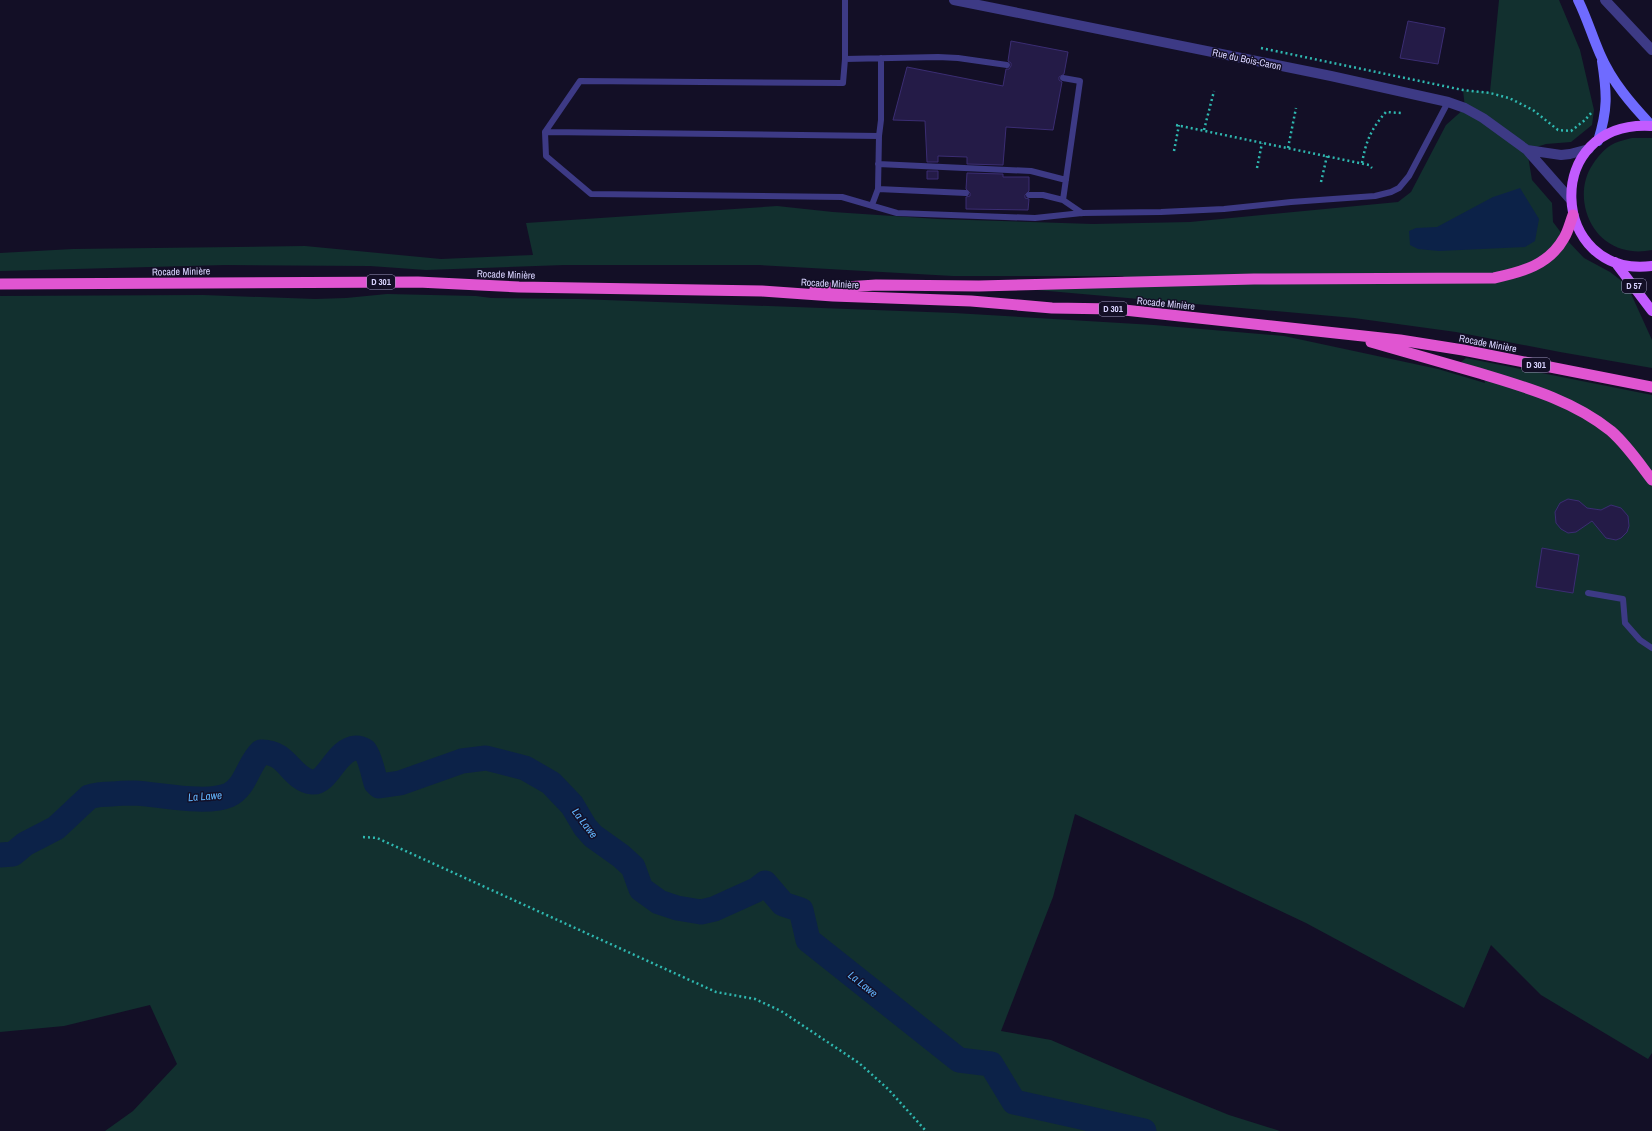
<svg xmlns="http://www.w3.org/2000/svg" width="1652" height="1131" font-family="'Archivo Narrow',sans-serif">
<rect width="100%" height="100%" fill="#130f26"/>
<!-- green -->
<path fill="#12302f" d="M 1499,0 L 1559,0 L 1580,50 L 1594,110 L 1592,125 L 1571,142 L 1546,144 L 1527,150 L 1532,180 L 1552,203 L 1553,222 L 1565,238 L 1584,258 L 1610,272 L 1627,285 L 1652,340 L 1652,368 L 1560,352 L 1456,332 L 1354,318 L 1037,290 L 1072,287 L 1131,287 L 1123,276 L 953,276 L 759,265 L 564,265 L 426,270 L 370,266 L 225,265 L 0,271 L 0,253 L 73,249 L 305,246 L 441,259 L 533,255 L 526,223 L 777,206 L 833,212 L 938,219 L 1093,224 L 1190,222 L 1398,202 L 1411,192 L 1446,125 L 1465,108 L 1463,90 L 1490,92 Z
M 1632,138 L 1652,138 L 1652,250 C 1642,252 1632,252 1622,249 C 1587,239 1573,193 1593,164 C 1598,156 1606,147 1615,143 C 1620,141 1627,139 1632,138 Z
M 387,294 L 476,296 L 491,298 L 579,299 L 954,313 L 1154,325 L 1284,336 L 1438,369 L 1485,383 L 1482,369 L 1461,362 L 1466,358 L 1652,395 L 1652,1053 L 1648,1059 L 1541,995 L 1491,945 L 1464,1008 L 1306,923 L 1075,814 L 1053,897 L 1001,1031 L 1051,1040 L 1150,1083 L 1229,1115 L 1280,1131 L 105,1131 L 133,1111 L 177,1064 L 150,1005 L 64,1026 L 0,1032 L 0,296 L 203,295 L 315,299 L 346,298 Z"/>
<!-- water -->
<path fill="#0c2248" d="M 1520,188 L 1539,219 L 1535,241 L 1525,247 L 1439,251 L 1418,249 L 1410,245 L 1409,231 L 1416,228 L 1437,227 L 1493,197 Z"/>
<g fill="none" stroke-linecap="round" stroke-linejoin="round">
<!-- river -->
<path stroke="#0c2248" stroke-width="25" d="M 0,855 L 13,854 L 25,844 L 56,828 L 89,797 C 97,794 104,794 113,794 C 120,793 127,793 134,793 C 159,794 206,805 229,795 C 246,787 248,764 261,752 C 287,751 291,779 312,782 C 328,784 336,749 356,748 C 360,748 362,749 365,751 C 371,759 373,774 376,783 L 379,786 L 400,783 L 462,761 L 486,758 L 525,768 L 551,783 L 572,805 L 585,827 L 593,836 L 621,856 L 633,867 L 641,889 L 659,902 L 677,908 L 701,912 L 714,909 L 756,890 L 765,883 L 783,904 L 801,910 L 808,940 L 959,1060 L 991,1064 L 1014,1102 L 1144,1131"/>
</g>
<!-- building -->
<path fill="#241b47" stroke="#3b2d73" d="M 1408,21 L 1445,28 L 1438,64 L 1400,58 Z
M 1011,41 L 1068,52 L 1064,74 L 1059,77 L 1059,80 L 1062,82 L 1053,130 L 1006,127 L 1003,165 L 967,164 L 967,157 L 938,156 L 938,162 L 927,162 L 925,121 L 893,120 L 907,67 L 1003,86 L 1006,69 L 1009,69 L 1011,66 L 1011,63 L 1008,61 Z
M 927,171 L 938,171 L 938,179 L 927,179 Z
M 967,173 L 1003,174 L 1003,177 L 1029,177 L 1029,191 L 1025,195 L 1025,198 L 1029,199 L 1028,210 L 966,209 L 966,197 L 970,196 L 970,193 L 966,189 Z
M 1568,499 L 1579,501 L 1587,508 L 1601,510 L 1611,505 L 1621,508 L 1628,516 L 1629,526 L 1627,532 L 1621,538 L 1616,540 L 1606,538 L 1592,521 L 1576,532 L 1568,533 L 1561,529 L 1556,523 L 1555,512 L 1560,503 Z
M 1542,548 L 1579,555 L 1573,593 L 1536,587 Z"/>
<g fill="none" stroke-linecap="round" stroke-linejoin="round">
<!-- path -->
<path stroke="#2fb8b0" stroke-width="2.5" stroke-dasharray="2 3" stroke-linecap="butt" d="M 1261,48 L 1463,90 L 1490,93 L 1509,98 L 1533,110 L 1558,130 L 1571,131 L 1585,120 L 1592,112
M 1176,125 L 1369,165 L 1372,168
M 1204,130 L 1214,91
M 1288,148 L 1296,108
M 1174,151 L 1179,125
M 1362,163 C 1366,141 1371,129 1386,112 L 1401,113
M 1257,168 L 1262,143
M 1321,182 L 1327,156
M 363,837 L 377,838 L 716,992 L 755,999 L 781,1011 L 859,1063 L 888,1089 L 926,1131"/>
<!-- service -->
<path stroke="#3d3a85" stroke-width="6" d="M 845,0 L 845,59 L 843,83 L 580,81 L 545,132 L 546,156 L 591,194 L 842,197 L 897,213 L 1035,218 L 1082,213 L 1161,212 L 1224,209 L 1291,202 L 1375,196 L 1391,192 L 1399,188 L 1409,176 L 1448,102
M 845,59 L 938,57 L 958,58 L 1007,65
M 1063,78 L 1080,81 L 1063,200
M 545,132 L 879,136
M 878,164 L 1031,171 L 1066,180
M 878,189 L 966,193
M 1029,195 L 1043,195 L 1063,200 L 1082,213
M 872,205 L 878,189 L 879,136 L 881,120 L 881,58
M 1588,593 L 1623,599 L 1625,623 L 1640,640 L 1652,648"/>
<!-- minor -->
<path stroke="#3d3a85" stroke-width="10" d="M 954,0 L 1331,76 L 1448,102 L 1465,108 L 1483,118 L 1527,150 L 1571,200
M 1605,0 L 1652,50
M 1527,150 L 1561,155 L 1570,154 L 1589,149"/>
<!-- secondary -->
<path stroke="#6f6bff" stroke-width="10" d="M 1578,0 C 1587,18 1592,36 1600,54 C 1612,82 1632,105 1652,126
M 1598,141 C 1608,109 1607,94 1602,61"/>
<!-- primary -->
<path stroke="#c25bff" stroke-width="10" d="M 1652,126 C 1540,119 1549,279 1652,266
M 1615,262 L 1652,311"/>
<!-- trunk -->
<path stroke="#e055d1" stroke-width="11" d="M 0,284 L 418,282 L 519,287 L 762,291 L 833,296 L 971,301 L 1052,308 L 1115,309 L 1400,340 L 1463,350 L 1652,387
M 815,289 L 876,285 L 979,286 L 1254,279 L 1494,278 C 1522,272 1549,265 1564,238 C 1568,232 1570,223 1573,215
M 1371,342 C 1407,352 1443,363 1479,373 C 1525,387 1573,400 1611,431 C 1627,445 1639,463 1652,480"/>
</g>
<g text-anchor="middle" stroke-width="3" stroke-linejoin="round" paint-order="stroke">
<!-- shield labels -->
<g fill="#130f26" stroke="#9e99be" stroke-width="1">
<rect x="367" y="275" width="28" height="14" rx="3"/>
<rect x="1622" y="279" width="24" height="14" rx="3"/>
<rect x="1099" y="302" width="28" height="14" rx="3"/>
<rect x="1522" y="358" width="28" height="14" rx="3"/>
</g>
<g font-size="9" font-weight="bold" fill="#d9d4ff">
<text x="381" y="285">D 301</text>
<text x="1634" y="289">D 57</text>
<text x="1113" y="312">D 301</text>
<text x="1536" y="368">D 301</text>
</g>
<!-- street labels -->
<g font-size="10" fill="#d9d4ff" stroke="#130f26">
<text transform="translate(1247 59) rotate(12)" y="4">Rue du Bois-Caron</text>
<text transform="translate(181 271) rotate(-1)" y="4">Rocade Minière</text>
<text transform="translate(506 274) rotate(2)" y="4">Rocade Minière</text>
<text transform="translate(830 283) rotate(3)" y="4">Rocade Minière</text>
<text transform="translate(1166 303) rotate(6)" y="4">Rocade Minière</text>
<text transform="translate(1488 343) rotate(11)" y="4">Rocade Minière</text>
</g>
<!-- water labels -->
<g font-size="11" font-style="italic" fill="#62b6ff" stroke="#130f26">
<text transform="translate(205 796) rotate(-4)" y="4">La Lawe</text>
<text transform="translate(585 823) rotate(53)" y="4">La Lawe</text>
<text transform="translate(863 984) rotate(39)" y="4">La Lawe</text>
</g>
</g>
</svg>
